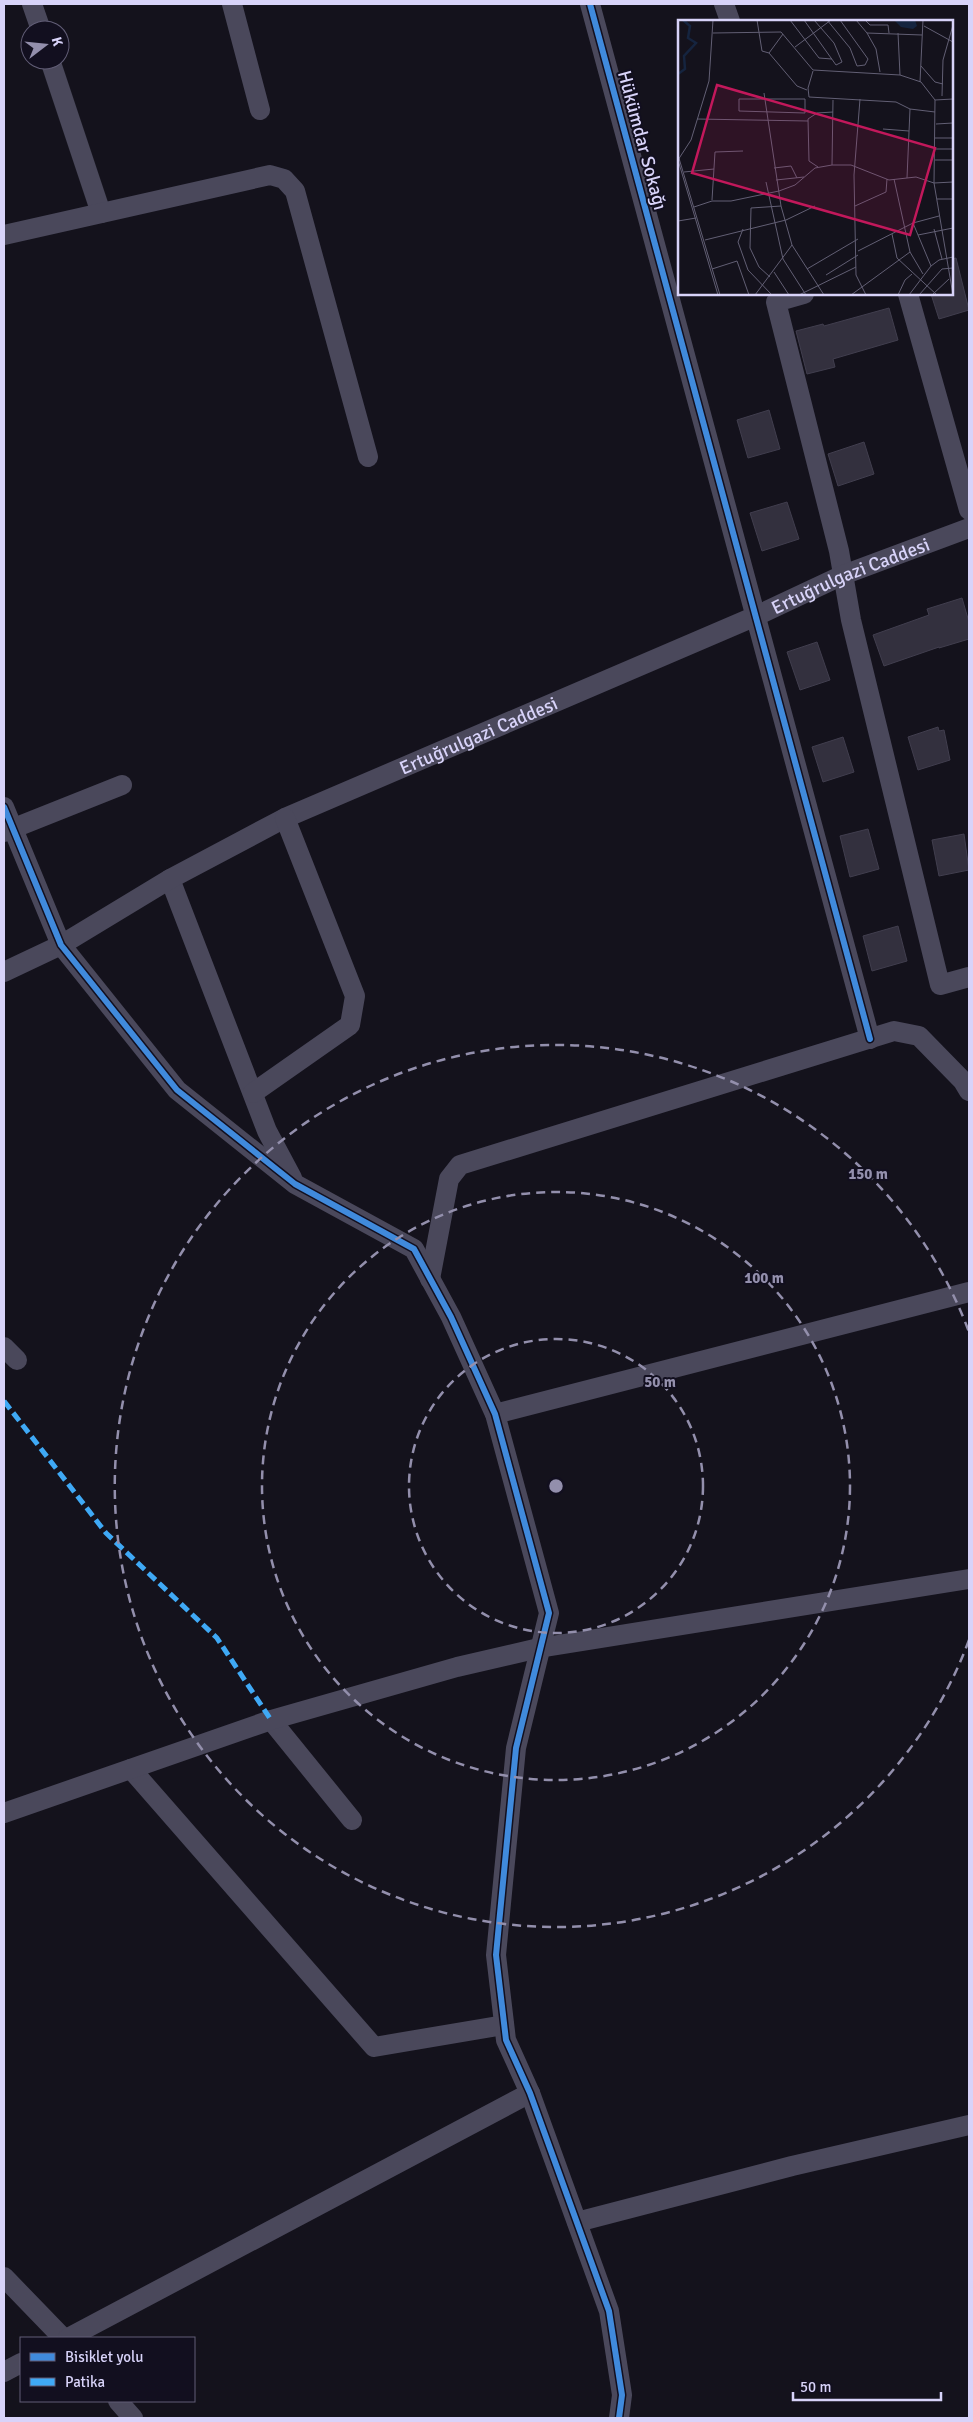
<svg xmlns="http://www.w3.org/2000/svg" width="973" height="2422" font-family="Signika,sans-serif">
<rect width="100%" height="100%" fill="#14121c"/>
<!-- building -->
<path fill="#33303e" stroke="#413e4e" d="M 956,258 L 969,310 L 939,319 L 931,294 L 952,294 L 952,259 Z
M 889,308 L 898,340 L 833,359 L 835,367 L 807,374 L 796,331 L 823,324 L 824,326 Z
M 769,410 L 780,449 L 748,458 L 737,420 Z
M 864,442 L 874,474 L 838,486 L 828,454 Z
M 787,502 L 799,539 L 762,551 L 750,513 Z
M 962,598 L 969,622 L 969,639 L 939,648 L 939,647 L 884,666 L 873,635 L 929,615 L 927,609 Z
M 817,642 L 830,680 L 800,690 L 787,652 Z
M 938,727 L 939,731 L 944,730 L 950,760 L 918,770 L 908,737 Z
M 843,737 L 854,772 L 823,782 L 812,747 Z
M 868,829 L 879,869 L 850,877 L 840,836 Z
M 964,834 L 969,870 L 939,876 L 932,840 Z
M 898,926 L 907,961 L 872,971 L 863,936 Z"/>
<g fill="none" stroke-linecap="round" stroke-linejoin="round">
<!-- minor -->
<g stroke="#4a485b" stroke-width="20">
<path d="M 32,4 L 41,30"/>
<path d="M 232,4 L 260,110"/>
<path d="M 590,4 L 870,1039"/>
<path d="M 724,4 L 730,21"/>
<path d="M 50,60 L 101,213"/>
<path d="M 4,235 L 270,175 L 284,179 L 295,191 L 368,457"/>
<path d="M 804,294 L 776,302 L 839,551 L 851,620 L 940,985 L 969,977"/>
<path d="M 908,294 L 969,510"/>
<path d="M 4,807 L 61,945 L 177,1090 L 295,1184 L 414,1249 L 451,1317 L 495,1414 L 549,1613 L 516,1748 L 496,1955 L 506,2040 L 530,2093 L 609,2311 L 622,2395 L 619,2418"/>
<path d="M 4,832 L 122,785"/>
<path d="M 170,879 L 267,1131 L 292,1178"/>
<path id="s1" d="M 4,972 L 61,945 L 170,879 L 285,818 L 756,616 L 843,575 L 969,528"/>
<path d="M 253,1093 L 350,1025 L 355,996 L 285,818"/>
<path d="M 430,1279 L 449,1179 L 460,1165 L 894,1031 L 919,1036 L 963,1081 L 969,1091"/>
<path d="M 4,1347 L 17,1360"/>
<path d="M 495,1414 L 969,1292"/>
<path d="M 271,1720 L 352,1820"/>
<path d="M 131,1769 L 374,2047 L 504,2025"/>
<path d="M 4,1813 L 271,1720 L 457,1667 L 539,1648 L 969,1579"/>
<path d="M 577,2222 L 792,2166 L 969,2125"/>
<path d="M 4,2277 L 63,2338"/>
<path d="M 68,2338 L 530,2093"/>
<path d="M 4,2372 L 21,2363"/>
<path d="M 118,2401 L 133,2418"/>
</g>
<!-- quiet -->
<path stroke="#3fa9f5" stroke-width="5" stroke-dasharray="10 5" stroke-linecap="butt" d="M 4,1401 L 106,1533 L 217,1638 L 271,1720"/>
<!-- cycleway casing -->
<g stroke="#120f1f" stroke-width="9">
<path id="cycleway" d="M 590,4 L 870,1039
M 4,807 L 61,945 L 177,1090 L 295,1184 L 414,1249 L 451,1317 L 495,1414 L 549,1613 L 516,1748 L 496,1955 L 506,2040 L 530,2093 L 609,2311 L 622,2395 L 619,2418"/>
</g>
<!-- cycleway -->
<use href="#cycleway" stroke="#408adc" stroke-width="6"/>
</g>
<!-- distance rings -->
<g fill="none" stroke="#938fac" stroke-width="2.5" stroke-dasharray="9 6">
<circle cx="556" cy="1486" r="147"/>
<circle cx="556" cy="1486" r="294"/>
<path d="M969 1640A441 441 0 1 1 969 1332"/>
</g>
<g text-anchor="middle" stroke-width="4" stroke-linejoin="round" paint-order="stroke">
<!-- street labels -->
<g font-size="19" fill="#d8d3f9" stroke="#120f1f">
<text transform="translate(643 140) rotate(75)" y="7">Hükümdar Sokağı</text>
<text dy="7" stroke="none"><textPath href="#s1" startOffset="936">Ertuğrulgazi Caddesi</textPath></text>
<text dy="7" stroke="none"><textPath href="#s1" startOffset="531">Ertuğrulgazi Caddesi</textPath></text>
</g>
</g>
<!-- overview -->
<g transform="translate(678 20)">
<rect width="275" height="275" fill="#14121c"/>
<path d="M 216,0 L 237,0 L 239,6 L 235,9 L 223,7 Z" fill="#15243f"/>
<path fill="none" stroke="#15243f" stroke-width="2.5" d="M 0,54 L 7,49 L 6,36 L 18,23 L 10,18 L 12,6 L 5,0"/>
<path fill="none" stroke="#625f74" stroke-width="1" d="M 79,0 L 84,31 L 91,33 L 105,14M 112,0 L 141,38 L 154,39M 126,0 L 158,45 L 164,42 L 156,23 L 136,0M 149,0 L 172,28 L 179,46 L 187,45 L 190,39 L 162,0M 178,0 L 189,13 L 244,15M 187,0 L 192,5 L 210,5 L 211,13M 246,6 L 275,22M 35,13 L 103,12 L 135,50 L 222,55 L 243,62 L 257,80 L 256,163 L 275,275M 189,13 L 198,29 L 202,52M 220,13 L 222,55M 117,27 L 153,0M 91,33 L 119,66 L 129,70M 243,46 L 257,62 L 265,64M 135,51 L 130,68 L 131,77 L 218,82 L 232,89 L 257,92M 242,62 L 245,0M 86,73 L 103,186M 264,76 L 265,40 L 275,5M 61,79 L 127,79 L 127,93 L 61,91 ZM 182,79 L 176,155 L 178,255 L 188,275M 257,80 L 275,79M 19,99 L 130,101M 258,104 L 275,103M 205,109 L 231,111M 257,118 L 275,118M 257,129 L 275,129M 0,135 L 42,275M 0,140 L 13,120 L 31,61 L 35,0M 0,140 L 40,275M 257,140 L 275,140M 154,145 L 155,80M 140,147 L 131,141 L 130,99 L 139,93 L 155,92M 96,148 L 113,146 L 119,158M 6,152 L 36,149M 229,158 L 232,89M 216,159 L 232,232 L 245,254M 98,160 L 126,157M 88,162 L 105,239 L 128,275M 259,179 L 275,179M 34,180 L 37,132 L 65,131M 177,186 L 208,172 L 209,159M 16,187 L 34,181 L 53,181 L 101,171 L 117,165 L 137,148 L 154,145 L 173,145 L 211,160 L 238,157 L 256,163 L 275,162M 0,201 L 18,198M 235,203 L 253,246M 65,209 L 60,222 L 70,250 L 94,275M 256,209 L 264,239M 214,214 L 219,238 L 259,275M 240,215 L 275,208M 27,220 L 108,200 L 137,186M 180,231 L 235,203 L 261,196M 34,249 L 59,241 L 71,275M 129,249 L 180,219M 96,252 L 111,275M 148,255 L 180,235M 92,257 L 81,247 L 72,228 L 73,188 L 103,186 L 114,225 L 146,275M 77,275 L 114,225M 121,275 L 178,247M 173,275 L 232,232M 220,275 L 227,260 L 234,254M 231,275 L 253,246 L 261,240 L 275,237M 241,275 L 264,249 L 275,248M 254,275 L 271,259"/>
<path fill="#c2185b" fill-opacity="0.15" stroke="#c2185b" stroke-width="2.5" d="M 39,65 L 257,128 L 232,215 L 14,153 Z"/>
<rect width="275" height="275" fill="none" stroke="#d8d3f9" stroke-width="2.5"/>
</g>
<circle cx="556" cy="1486" r="8" fill="#938fac" stroke="#120f1f" stroke-width="2.5"/>
<g font-size="15" text-anchor="middle" font-weight="bold" fill="#938fac" stroke="#120f1f" stroke-width="4" stroke-linejoin="round" paint-order="stroke">
<text x="868" y="1179">150 m</text>
<text x="764" y="1283">100 m</text>
<text x="660" y="1387">50 m</text>
</g>
<!-- border -->
<rect width="973" height="2422" fill="none" stroke="#d8d3f9" stroke-width="10"/>
<!-- legend -->
<rect x="20" y="2337" width="175" height="65" fill="#120f1f" stroke="#615d76"/>
<rect x="30" y="2353" width="25" height="8" fill="#408adc" stroke="#615d76"/>
<text x="65" y="2362" font-size="15" fill="#d8d3f9">Bisiklet yolu</text>
<rect x="30" y="2378" width="25" height="8" fill="#3fa9f5" stroke="#615d76"/>
<text x="65" y="2387" font-size="15" fill="#d8d3f9">Patika</text>
<!-- north arrow -->
<g transform="translate(45 45) rotate(74)"><circle r="24" fill="#120f1f" stroke="#615d76"/>
<path d="M0-4L9 19L0 12L-9 19Z" fill="#938fac"/>
<text y="-8" font-size="14" font-weight="bold" text-anchor="middle" fill="#d8d3f9">K</text>
</g>
<!-- scale -->
<path d="M793 2392v8h148v-8" fill="none" stroke="#d8d3f9" stroke-width="2.5"/>
<text x="800" y="2392" font-size="15" fill="#d8d3f9" stroke="#120f1f" stroke-width="4" paint-order="stroke">50 m</text>
</svg>
